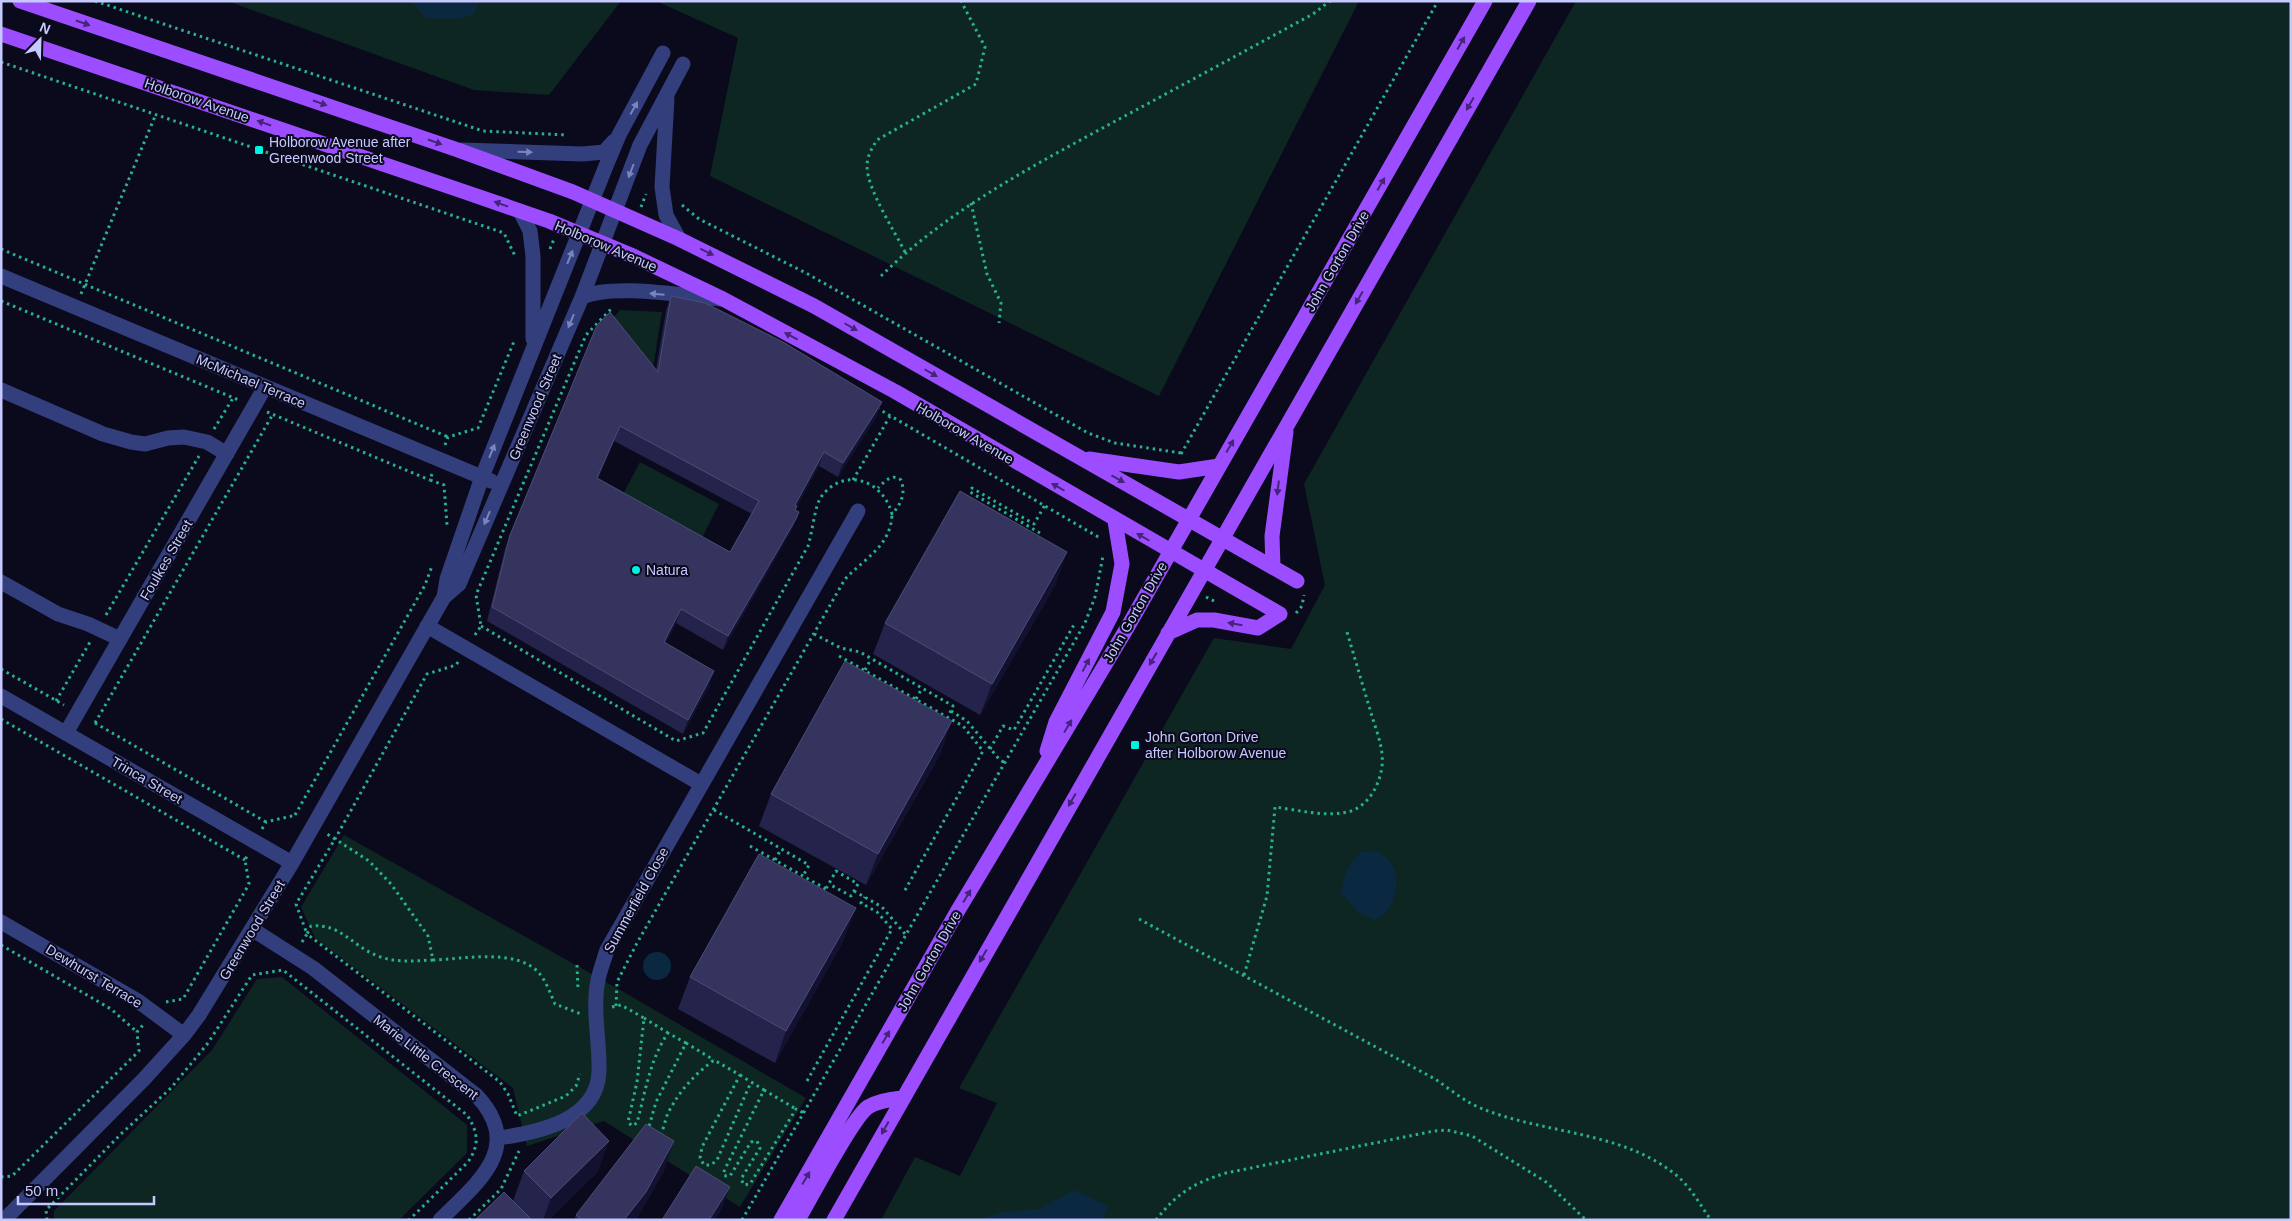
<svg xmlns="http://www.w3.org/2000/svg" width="2292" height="1221" font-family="Arial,sans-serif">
<rect width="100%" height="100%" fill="#0a0a1c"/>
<!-- green -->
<path fill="#0d2621" d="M 227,1 L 621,1 L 549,95 L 474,90 Z
M 656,1 L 1359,1 L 1159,396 L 710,176 L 738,38 Z
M 1576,1 L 2291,1 L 2291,1220 L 881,1220 L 915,1157 L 960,1176 L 997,1103 L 959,1088 L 1214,638 L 1291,649 L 1325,585 L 1304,484 Z
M 620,310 L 662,312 L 653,368 L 608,324 Z
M 640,462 L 719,504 L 698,546 L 619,502 Z
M 344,835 L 622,991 L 806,1098 L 740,1207 L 604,1121 L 527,1146 L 513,1088 L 315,938 L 301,907 Z
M 282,977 L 467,1125 L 467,1153 L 399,1220 L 54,1220 L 54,1211 L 212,1050 L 257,979 Z"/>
<!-- water -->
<path fill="#0a2941" d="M 410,1 L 479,1 L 474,14 L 458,19 L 426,18 Z
M 1361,852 C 1366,852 1375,850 1380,853 C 1401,864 1400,893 1387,911 C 1385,915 1379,918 1375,920 L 1359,913 L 1341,893 C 1344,875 1348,864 1361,852 Z
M643 966a14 14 0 1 1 28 0a14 14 0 1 1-28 0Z
M 1074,1190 L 1108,1206 L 1103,1220 L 978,1220 L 1002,1212 L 1039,1209 Z"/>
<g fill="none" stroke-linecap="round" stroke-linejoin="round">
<!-- path -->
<path stroke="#28b190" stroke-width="3" stroke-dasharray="2.5 4" stroke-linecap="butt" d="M 95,1 L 483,131 L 567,135
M 1,62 L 504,233 L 515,256
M 971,203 L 987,274 L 1001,303 L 999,323
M 682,205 L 699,219 L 806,273 L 1088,433 L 1115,443 L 1181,453
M 641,207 L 646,194
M 1,249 L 448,437
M 550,249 L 554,239
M 905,252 C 894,230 867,189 867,166 C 867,156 872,148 877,140 L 976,84 L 985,47 L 961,1
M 881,276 C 947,211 1029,168 1110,124 C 1177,88 1245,51 1313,14 L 1330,1
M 81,294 L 156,114
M 1,301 L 241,401
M 877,408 L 1100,538
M 267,412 L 430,480
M 214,429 L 233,398
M 445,445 L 448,437 L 478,428 L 515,339
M 1181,454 L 1438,1
M 432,474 L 430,480 L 444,485 L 447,525
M 853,480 L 890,416
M 1040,533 L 970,492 L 972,488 L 1034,524 L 1045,505
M 1206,597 L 1216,602
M 1296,613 L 1302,606 L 1304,595
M 106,615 L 199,456
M 481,626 L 676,741 L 703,733 L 808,546 C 812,534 815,505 821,497 C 844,466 883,480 892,514 C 901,504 906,494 901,480 C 892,473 885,481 878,488
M 814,634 L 841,648 L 860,652 L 953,706 L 948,717
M 475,635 L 481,626 L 476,595 L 586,335 L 612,308
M 839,656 L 963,726 L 983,751 L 904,892
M 458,662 L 456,665 L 427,674 L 335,839 L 369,861 L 391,884 L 428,936 L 433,960 C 463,959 517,948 539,973 C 546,981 551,995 555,1004 L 581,1014
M 1,669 L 64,705
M 865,670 L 871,659
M 916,699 L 922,688
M 56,701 L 90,642
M 951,711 L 967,721 L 999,759 L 1005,763
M 1,719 L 245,860
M 95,723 L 273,414
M 95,723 L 266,822
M 990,749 L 1003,726 L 1014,730 L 1075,623
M 714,810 L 809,865 L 803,876
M 295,815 L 425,585 L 432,566
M 262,829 L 266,822 L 296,815
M 750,846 L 826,889
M 775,860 L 781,849
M 854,891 L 882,907 L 906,935
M 823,894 L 836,871 L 858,884 L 851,896 L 829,884
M 1139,919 L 1435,1079 C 1450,1089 1466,1103 1483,1109 C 1545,1134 1622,1131 1676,1175 C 1691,1187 1700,1205 1711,1220
M 302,942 L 307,934 L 296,904 L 335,839 L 327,834
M 1,945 L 111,1009 L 137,1032
M 433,960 C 414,961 396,963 378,956 C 353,947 341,923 311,926 L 307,934 L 500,1082 L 508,1094 L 517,1116 L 566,1096 L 576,1086 L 580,1074
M 577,965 L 578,990
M 1244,975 L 1267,896 L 1275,807 C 1298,810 1328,818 1351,811 C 1369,805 1380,784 1382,766 C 1384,748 1376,730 1371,713 C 1363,686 1355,659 1347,632
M 166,1002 L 183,999 L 249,884 L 245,860 L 247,856
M 616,1006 L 617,982 L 637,943 L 845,579 C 865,558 891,546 892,514
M 612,1007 L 621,1005 L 644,1018 L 637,1082 L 628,1122 L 632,1126 L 637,1123 C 645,1093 650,1059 668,1033 L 686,1043 L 656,1102 L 648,1130
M 644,1018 L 668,1033
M 686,1043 L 714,1060
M 740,1075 L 751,1082
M 807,1081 L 892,929 L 877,912 L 861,903 L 865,897
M 764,1090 L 796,1109
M 660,1135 C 664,1129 665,1120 668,1113 C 680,1090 694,1075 714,1060 L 740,1075 L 702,1147 L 700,1158 L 704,1165 L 711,1165 L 717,1160 L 751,1082 L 764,1090 L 725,1169 L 723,1174 L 726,1176 L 730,1176 L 751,1142 L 757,1141 L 760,1148 L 741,1179 L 744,1185 L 750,1184 L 796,1109 L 804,1113
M 1,1177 L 12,1176 L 139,1051 L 137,1032 L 143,1025
M 47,1220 L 46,1210 L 122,1133 L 171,1088 L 208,1043 L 252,975 L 283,970 L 467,1115 C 478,1132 480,1144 468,1162 L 409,1220
M 469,1220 L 501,1189 L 519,1151
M 742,1220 L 1085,623 L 1095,597 L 1103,556
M 1156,1220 C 1177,1193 1194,1183 1226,1173 L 1434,1131 L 1447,1130 L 1472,1136 L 1546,1182 L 1586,1220"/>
<!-- minor -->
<path stroke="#333e7d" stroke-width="15" d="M 667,98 L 662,187 L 666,215 L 679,239
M 462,150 L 582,154 L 604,152 L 614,141
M 520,211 L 530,231 L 533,256 L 533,339
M 1,276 L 491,481
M 582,297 C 614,283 684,296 721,299
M 1,390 L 103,434 L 131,442 L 145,444 L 168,438 L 184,437 L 207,442 L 227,454
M 1,582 L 58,614 L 88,624 L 120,639
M 444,597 L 459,584 L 582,297 L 640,145 L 683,64
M 427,626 L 701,784
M 1,696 L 292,863
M 66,733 L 265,387
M 1,922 L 138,1001 L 184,1035
M 252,929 L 313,968 L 477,1096 C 525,1148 477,1183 440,1220
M 498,1138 C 536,1133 597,1121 599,1072 C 600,1042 592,1010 598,980 C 600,970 604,960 607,950 L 858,511
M 4,1220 L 144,1079 L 184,1035 L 199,1015 L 292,863 L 444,597 L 447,579 L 482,477 L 606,166 L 619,135 L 663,53"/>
<!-- major -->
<path stroke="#9c4dff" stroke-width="15" d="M 20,1 L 458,150 L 573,192 L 679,239 L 814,306 L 1297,581
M 1,34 L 465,192 L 549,221 L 633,256 L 723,299 L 896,392 L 1280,614 L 1258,628 L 1214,620 L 1197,620 L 1168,633
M 1089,459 L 1179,472 L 1219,466
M 1273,567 L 1272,536 L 1286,432
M 1047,751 L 1056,722 L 1113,612 L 1122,564 L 1115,521
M 781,1220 L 957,912 L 1127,628 L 1485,1
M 798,1220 C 811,1198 852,1118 868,1107 C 878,1101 891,1099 902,1098
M 834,1220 L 1529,1"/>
</g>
<!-- wall -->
<path fill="#23234c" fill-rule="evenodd" d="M 671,296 L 877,416 L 838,477 L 819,466 L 796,508 L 793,527 L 790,533 L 723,650 L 676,623 L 666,643 L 709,686 L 683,734 L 487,621 L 505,549 L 510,535 L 656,369 L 666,311 ZM 614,441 L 752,514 L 730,552 L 598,479 Z
M 1056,584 L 980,715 L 873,654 L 885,623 Z
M 941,753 L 866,885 L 759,826 L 771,794 Z
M 844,940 L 775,1063 L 678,1009 L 690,977 Z
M 609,1141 L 597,1172 L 549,1220 L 475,1220 L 513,1201 L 524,1171 Z
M 674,1141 L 663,1173 L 636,1220 L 574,1220 L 576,1215 Z"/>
<!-- shaded-wall -->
<path fill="#121130" d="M 882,402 L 877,416 L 838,477 L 843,463 Z
M 620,426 L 614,441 L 592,493 L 597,478 Z
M 824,452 L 819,466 L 796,508 L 792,520 L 795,505 Z
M 799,512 L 790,533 L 723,650 L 728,636 Z
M 1067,552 L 1056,584 L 980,715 L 992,684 Z
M 681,609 L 676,623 L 659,656 L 664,642 Z
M 714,671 L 709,686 L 683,734 L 688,720 Z
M 952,721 L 941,753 L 866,885 L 878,854 Z
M 856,908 L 844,940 L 775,1063 L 786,1031 Z
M 609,1141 L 597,1172 L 549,1220 L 543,1220 L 551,1198 Z
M 674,1141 L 663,1173 L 636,1220 L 624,1220 Z
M 730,1187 L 722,1209 L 715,1220 L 709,1220 Z"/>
<!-- building -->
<path fill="#35345f" stroke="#4c4c78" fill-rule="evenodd" d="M 671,296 L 705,303 L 783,342 L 882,402 L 843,463 L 824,452 L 795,505 L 797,506 L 795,510 L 799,512 L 796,519 L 728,636 L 681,609 L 664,642 L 714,671 L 688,720 L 492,607 L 510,535 L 597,325 L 610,312 L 658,372 ZM 620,426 L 759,501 L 730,552 L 597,478 Z
M 960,491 L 1067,552 L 992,684 L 885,623 Z
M 845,661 L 952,721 L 878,854 L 771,794 Z
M 759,854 L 856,908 L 786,1031 L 690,977 Z
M 582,1113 L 609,1141 L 551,1198 L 524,1171 Z
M 646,1124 L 674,1141 L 646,1192 L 624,1220 L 582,1220 L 576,1215 Z
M 696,1166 L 730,1187 L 709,1220 L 662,1220 Z
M 504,1192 L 531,1219 L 529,1220 L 475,1220 Z"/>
<!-- one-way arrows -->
<defs><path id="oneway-solid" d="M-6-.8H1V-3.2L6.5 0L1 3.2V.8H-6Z" transform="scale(1.25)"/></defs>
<g fill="#442577">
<use href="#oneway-solid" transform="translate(83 23) rotate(19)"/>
<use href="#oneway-solid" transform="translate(1461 43) rotate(-60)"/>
<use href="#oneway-solid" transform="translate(320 103) rotate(19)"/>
<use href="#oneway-solid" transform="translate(1470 104) rotate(120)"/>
<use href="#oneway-solid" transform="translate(264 123) rotate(-161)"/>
<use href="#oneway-solid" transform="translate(435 142) rotate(19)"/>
<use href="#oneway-solid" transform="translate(1381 184) rotate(-60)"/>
<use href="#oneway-solid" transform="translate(501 204) rotate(-160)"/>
<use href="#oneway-solid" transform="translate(707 252) rotate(26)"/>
<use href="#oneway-solid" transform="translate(1359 298) rotate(120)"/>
<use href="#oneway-solid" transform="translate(851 327) rotate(30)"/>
<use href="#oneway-solid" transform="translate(791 336) rotate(-152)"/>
<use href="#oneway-solid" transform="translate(931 373) rotate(30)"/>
<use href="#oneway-solid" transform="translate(1230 446) rotate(-60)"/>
<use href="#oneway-solid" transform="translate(1118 479) rotate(29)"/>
<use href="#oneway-solid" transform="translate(1058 487) rotate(-150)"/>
<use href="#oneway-solid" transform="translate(1278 488) rotate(97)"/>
<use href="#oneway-solid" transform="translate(1143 537) rotate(-150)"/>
<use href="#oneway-solid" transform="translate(1235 624) rotate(-170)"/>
<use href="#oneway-solid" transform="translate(1153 659) rotate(120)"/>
<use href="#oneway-solid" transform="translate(1086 665) rotate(-62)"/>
<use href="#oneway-solid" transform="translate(1068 726) rotate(-59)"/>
<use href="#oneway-solid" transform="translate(1072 800) rotate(120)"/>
<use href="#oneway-solid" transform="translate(967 896) rotate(-59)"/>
<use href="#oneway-solid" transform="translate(983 956) rotate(120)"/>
<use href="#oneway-solid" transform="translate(886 1037) rotate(-60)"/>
<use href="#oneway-solid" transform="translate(885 1128) rotate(119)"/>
<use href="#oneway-solid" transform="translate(806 1178) rotate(-59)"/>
</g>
<g fill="#7c84be">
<use href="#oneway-solid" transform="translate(634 108) rotate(-61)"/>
<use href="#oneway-solid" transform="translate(525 152) rotate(2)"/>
<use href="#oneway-solid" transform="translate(631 171) rotate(111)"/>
<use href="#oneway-solid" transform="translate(570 257) rotate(-68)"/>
<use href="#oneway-solid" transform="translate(657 294) rotate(-175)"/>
<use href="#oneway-solid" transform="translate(571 321) rotate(113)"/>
<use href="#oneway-solid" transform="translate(492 451) rotate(-68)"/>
<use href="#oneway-solid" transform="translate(487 518) rotate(113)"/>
</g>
<!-- markers -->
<g fill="#00f1de" stroke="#0a0a1c" stroke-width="2">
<rect x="254" y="145" width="10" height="10" rx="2.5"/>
<circle cx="636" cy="570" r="5"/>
<rect x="1130" y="740" width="10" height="10" rx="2.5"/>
</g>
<g text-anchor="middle" stroke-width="4" stroke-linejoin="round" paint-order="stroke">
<!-- street labels -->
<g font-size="14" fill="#c6c9ff" stroke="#0a0a1c">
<text transform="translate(197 100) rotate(19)" y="5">Holborow Avenue</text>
<text transform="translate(606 246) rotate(23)" y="5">Holborow Avenue</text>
<text transform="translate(1337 261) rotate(-60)" y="5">John Gorton Drive</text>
<text transform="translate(251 381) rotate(23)" y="5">McMichael Terrace</text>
<text transform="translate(535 407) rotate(-67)" y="5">Greenwood Street</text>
<text transform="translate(965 433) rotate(30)" y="5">Holborow Avenue</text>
<text transform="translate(166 560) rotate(-60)" y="5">Foulkes Street</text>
<text transform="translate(1135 612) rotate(-60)" y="5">John Gorton Drive</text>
<text transform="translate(147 780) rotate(30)" y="5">Trinca Street</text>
<text transform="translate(636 900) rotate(-61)" y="5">Summerfield Close</text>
<text transform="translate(252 930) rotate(-59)" y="5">Greenwood Street</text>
<text transform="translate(929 961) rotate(-60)" y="5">John Gorton Drive</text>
<text transform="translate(94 976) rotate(31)" y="5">Dewhurst Terrace</text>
<text transform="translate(426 1057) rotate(38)" y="5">Marie Little Crescent</text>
</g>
<!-- poi labels -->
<g font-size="14" fill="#c6c9ff" stroke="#0a0a1c" text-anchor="start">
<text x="269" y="147">Holborow Avenue after<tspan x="269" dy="16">Greenwood Street</tspan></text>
<text x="646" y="575">Natura</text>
<text x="1145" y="742">John Gorton Drive<tspan x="1145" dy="16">after Holborow Avenue</tspan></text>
</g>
</g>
<!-- border -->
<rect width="2292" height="1221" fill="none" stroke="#c6c9ff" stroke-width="5"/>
<!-- north arrow -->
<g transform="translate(40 40) rotate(23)" stroke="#0a0a1c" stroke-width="4" paint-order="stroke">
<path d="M0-4L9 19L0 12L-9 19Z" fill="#c6c9ff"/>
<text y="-8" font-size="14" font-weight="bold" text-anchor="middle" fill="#c6c9ff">N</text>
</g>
<!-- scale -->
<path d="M18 1196v8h136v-8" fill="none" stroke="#c6c9ff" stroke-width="2.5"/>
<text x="25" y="1196" font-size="15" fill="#c6c9ff" stroke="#0a0a1c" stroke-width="4" paint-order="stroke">50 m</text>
</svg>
